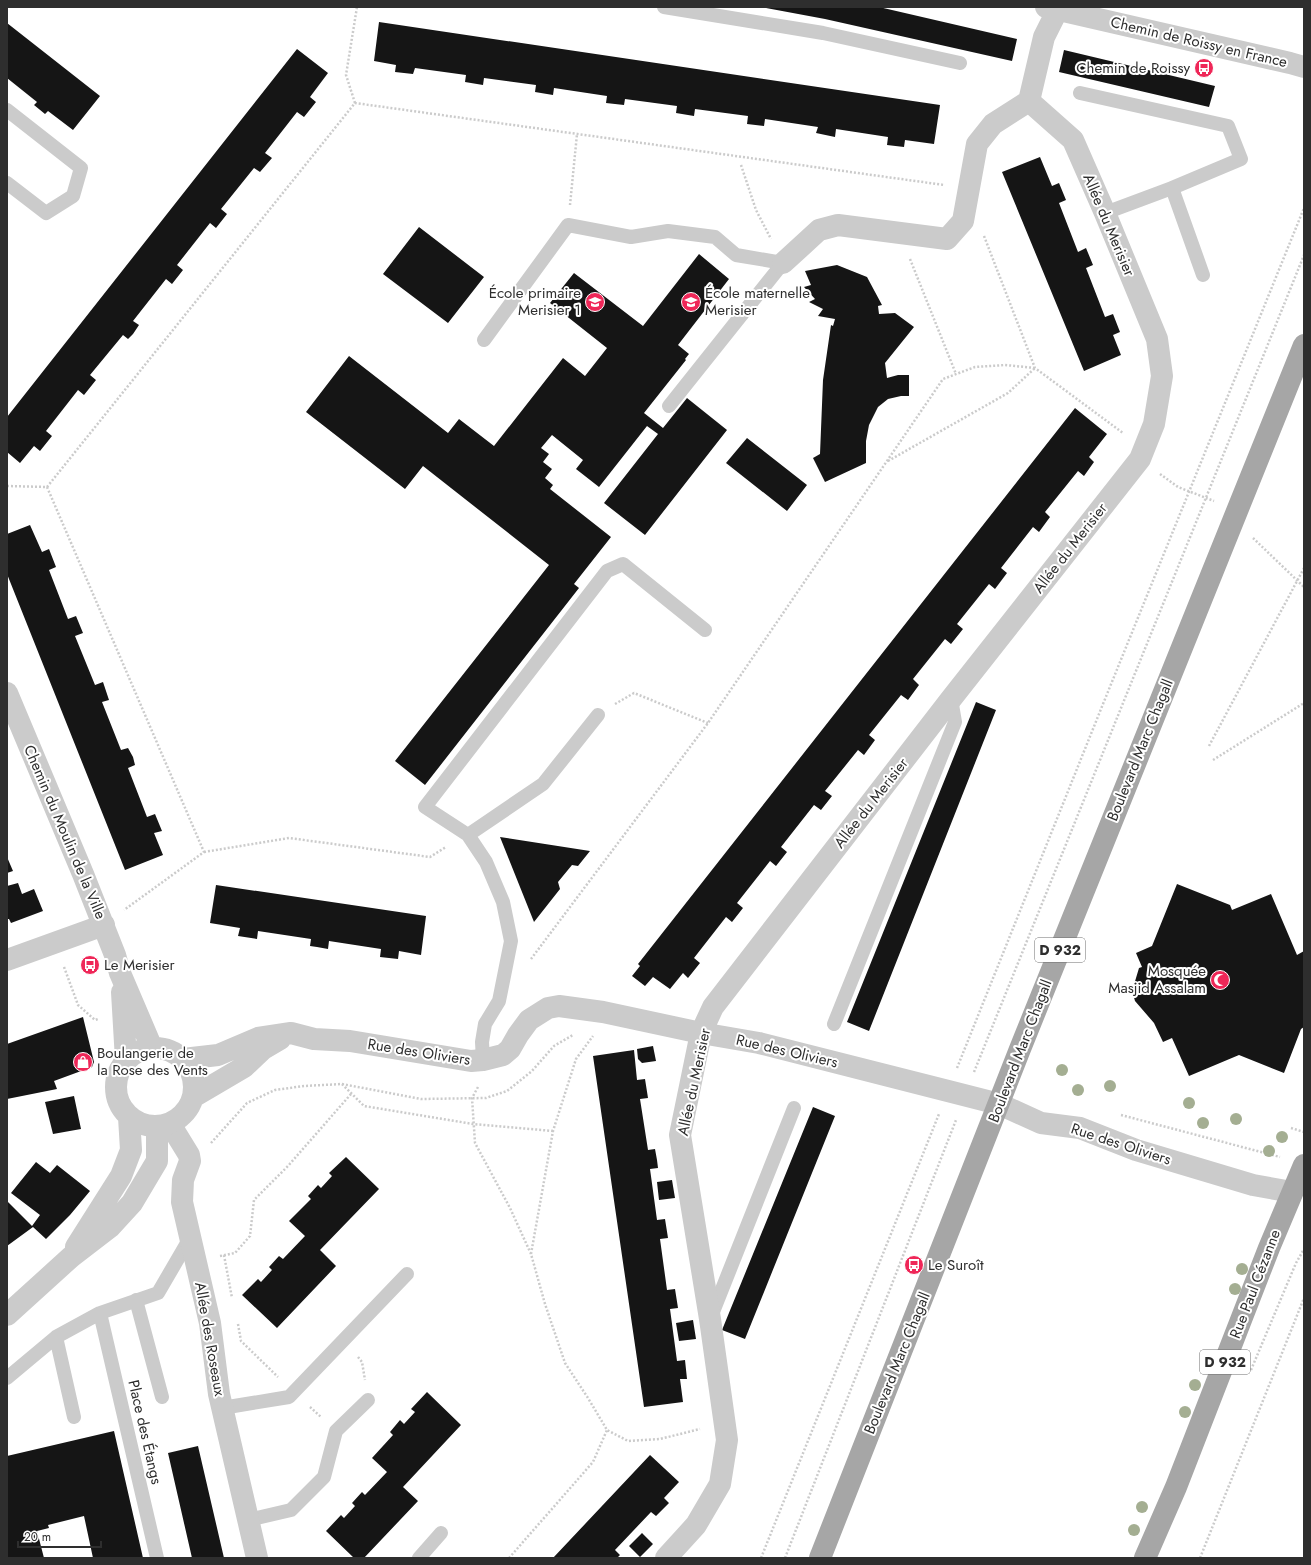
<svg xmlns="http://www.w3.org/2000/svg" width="1311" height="1565" font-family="Jost,sans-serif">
<rect width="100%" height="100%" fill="#fff"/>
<!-- building -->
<path fill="#151515" d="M 760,7 L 879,7 L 1017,39 L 1012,61 L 825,19 Z
M 379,22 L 940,105 L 934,144 L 905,140 L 904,147 L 887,145 L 888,137 L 836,129 L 835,137 L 816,133 L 818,127 L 765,119 L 764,126 L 747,124 L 748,116 L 695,109 L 694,116 L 676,113 L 677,106 L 625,99 L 624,105 L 606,103 L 607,96 L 554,88 L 553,95 L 535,92 L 536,85 L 484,78 L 483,85 L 465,82 L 466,75 L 415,68 L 413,74 L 395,72 L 396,65 L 374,61 Z
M 7,23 L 100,96 L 73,130 L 48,111 L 45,114 L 34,105 L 37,102 L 7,78 Z
M 297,49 L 328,73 L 310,97 L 316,102 L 304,117 L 297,112 L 265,153 L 272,158 L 260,172 L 254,168 L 221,209 L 227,214 L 216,228 L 210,223 L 177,265 L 183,270 L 172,284 L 166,279 L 133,321 L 139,325 L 133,334 L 128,339 L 123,335 L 90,375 L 96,380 L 84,395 L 78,390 L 46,431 L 52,436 L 40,451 L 34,446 L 20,463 L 7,452 L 7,417 Z
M 1064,50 L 1215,86 L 1209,107 L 1059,72 Z
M 1040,157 L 1052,186 L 1059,183 L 1066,200 L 1059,203 L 1078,252 L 1086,248 L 1093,265 L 1086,268 L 1105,317 L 1113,314 L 1120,332 L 1113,335 L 1121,355 L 1084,371 L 1002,172 Z
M 419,227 L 484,277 L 448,323 L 383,274 Z
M 699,254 L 729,279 L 678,345 L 689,354 L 685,359 L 686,360 L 644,413 L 663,428 L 687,398 L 727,430 L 645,535 L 604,503 L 658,434 L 647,426 L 599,487 L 576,469 L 583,460 L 552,435 L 541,448 L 549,454 L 543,462 L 552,469 L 545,478 L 553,485 L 550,489 L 611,537 L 574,584 L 579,588 L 425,785 L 395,761 L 549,565 L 423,466 L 405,489 L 306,412 L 349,356 L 448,433 L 459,419 L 494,446 L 563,358 L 585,376 L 607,348 L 550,303 L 574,273 L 643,326 Z
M 837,265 L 867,277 L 882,305 L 878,306 L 879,314 L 895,313 L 914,327 L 885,363 L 887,378 L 898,375 L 909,375 L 909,396 L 901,396 L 888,399 L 878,407 L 869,425 L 866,441 L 866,463 L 825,482 L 813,458 L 820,454 L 823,380 L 831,325 L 833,326 L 835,319 L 818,316 L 823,309 L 809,302 L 815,299 L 804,287 L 811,285 L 805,271 Z
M 1075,408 L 1107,434 L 1089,457 L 1094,462 L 1084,476 L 1078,471 L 1045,512 L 1050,517 L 1039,532 L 1033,527 L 1001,568 L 1007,573 L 995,589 L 989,584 L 957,624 L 963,629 L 951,644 L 945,639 L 913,679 L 919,685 L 908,700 L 901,695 L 869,735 L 875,740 L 864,755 L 858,750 L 825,791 L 832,796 L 821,810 L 814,805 L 781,847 L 787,852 L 776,866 L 770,861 L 737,903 L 743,908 L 732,922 L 726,917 L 694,958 L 700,963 L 688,978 L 683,973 L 670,989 L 653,977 L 645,986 L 632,976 L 640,966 L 638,964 Z
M 747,438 L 807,485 L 787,511 L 726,463 Z
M 30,525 L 42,552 L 49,549 L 56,567 L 49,570 L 68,619 L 76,616 L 83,633 L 75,636 L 95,685 L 103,682 L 109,700 L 102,702 L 121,750 L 128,748 L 133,757 L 135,765 L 128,768 L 147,817 L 155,814 L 162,831 L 154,833 L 163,855 L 125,870 L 7,574 L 7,534 Z
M 976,702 L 996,710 L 869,1031 L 847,1022 Z
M 500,837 L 590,851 L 578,866 L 572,865 L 558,882 L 560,889 L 534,922 Z
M 7,857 L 13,871 L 7,873 Z
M 18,883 L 22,894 L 34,889 L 43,911 L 11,923 L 9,919 L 7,919 L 7,886 Z
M 1177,884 L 1230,905 L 1232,910 L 1271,894 L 1297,955 L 1304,951 L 1304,1027 L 1301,1029 L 1284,1073 L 1239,1055 L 1189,1076 L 1172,1038 L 1163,1042 L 1154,1023 L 1135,1001 L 1133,994 L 1133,988 L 1139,968 L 1142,967 L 1136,953 L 1152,946 Z
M 216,885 L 426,916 L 421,955 L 399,951 L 398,959 L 380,957 L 381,949 L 329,941 L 328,949 L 317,947 L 310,946 L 311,939 L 258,931 L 257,939 L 238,936 L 240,928 L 210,923 Z
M 83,1017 L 94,1062 L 92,1067 L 54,1081 L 57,1089 L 7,1099 L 7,1044 Z
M 653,1046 L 656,1061 L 642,1063 L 638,1059 L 637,1049 Z
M 634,1050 L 637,1080 L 645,1079 L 648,1098 L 640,1099 L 648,1150 L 655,1149 L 657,1160 L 658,1168 L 650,1169 L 657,1220 L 665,1219 L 668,1238 L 660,1239 L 667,1290 L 675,1289 L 678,1308 L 670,1309 L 677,1361 L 685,1360 L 687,1379 L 680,1379 L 683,1402 L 644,1407 L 593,1056 Z
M 74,1096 L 81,1129 L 53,1134 L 45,1102 Z
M 813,1107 L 835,1116 L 745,1339 L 722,1330 Z
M 346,1157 L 379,1189 L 320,1250 L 336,1266 L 277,1328 L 242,1295 L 258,1279 L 261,1282 L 272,1270 L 269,1267 L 279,1256 L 283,1259 L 305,1236 L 289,1221 L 311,1199 L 308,1196 L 318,1185 L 321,1188 L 332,1176 L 329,1173 Z
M 36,1162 L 50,1173 L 57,1165 L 90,1191 L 70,1215 L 46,1239 L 33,1227 L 7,1246 L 7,1201 L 32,1226 L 40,1215 L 11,1193 Z
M 672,1180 L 675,1198 L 659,1200 L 657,1182 Z
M 693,1320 L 696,1339 L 679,1341 L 676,1323 Z
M 427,1392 L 461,1425 L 403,1487 L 418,1501 L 364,1558 L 354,1558 L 326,1531 L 341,1515 L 344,1518 L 355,1506 L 352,1503 L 362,1492 L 365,1495 L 387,1472 L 372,1458 L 393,1435 L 390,1432 L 400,1420 L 404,1424 L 415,1412 L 411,1409 Z
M 114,1431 L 143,1558 L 93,1558 L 84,1516 L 48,1525 L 49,1528 L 37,1531 L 44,1558 L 7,1558 L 7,1456 Z
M 198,1446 L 224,1558 L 192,1558 L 168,1453 Z
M 650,1455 L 679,1482 L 664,1498 L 669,1503 L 656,1516 L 651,1512 L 615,1550 L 620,1555 L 617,1558 L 553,1558 Z
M 642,1533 L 653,1544 L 640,1557 L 629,1546 Z"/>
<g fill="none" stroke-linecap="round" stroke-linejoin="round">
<!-- path -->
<path stroke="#cbcbcb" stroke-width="2.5" stroke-dasharray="2 2" stroke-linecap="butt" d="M 355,103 L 346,75 L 357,7
M 741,165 L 756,210 L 771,239
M 570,205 L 577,134
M 984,236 L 1035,368 L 1123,433
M 910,259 L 956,374
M 888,461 L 1008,393 L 1035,368
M 1160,474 L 1178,487 L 1214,501
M 7,486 L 47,487 L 355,103 L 944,185
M 47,487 L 204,852 L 124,910
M 1253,538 L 1304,587
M 615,704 L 634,693 L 708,723
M 1209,746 L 1304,568
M 1213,760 L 1304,703
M 204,852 L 289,838 L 430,857 L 446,847
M 531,959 L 708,723 L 943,379 L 975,367 L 1005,365 L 1035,368
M 64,967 L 78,1005 L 95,1020 L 98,1019
M 957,1068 L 1103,704 L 1304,208
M 974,1072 L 1304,255
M 342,1084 L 364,1106 L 473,1124 L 553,1131
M 478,1087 L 472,1098 L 475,1143 L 510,1208 L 531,1254 L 545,1304 L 565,1363 L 588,1398 L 607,1430 L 628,1441 L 660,1439 L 700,1429
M 1121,1115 L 1280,1157
M 1291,1128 L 1304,1132
M 211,1143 L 247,1103 L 275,1090 L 304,1086 L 342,1084 L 421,1099 L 486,1098 L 507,1091 L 532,1071 L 554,1046 L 573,1035
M 531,1254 L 553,1131 L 576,1059 L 593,1036
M 224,1255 L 232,1298
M 220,1256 L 235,1253 L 250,1236 L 254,1200 L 288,1166 L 351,1094
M 238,1324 L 241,1341 L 278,1377
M 358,1357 L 362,1362 L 365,1380
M 1251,1370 L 1296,1263 L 1304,1249
M 310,1407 L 321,1417
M 509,1558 L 593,1462 L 607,1430
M 761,1558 L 939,1114
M 785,1558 L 956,1120
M 1200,1558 L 1304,1298"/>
<!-- service -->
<path stroke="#cbcbcb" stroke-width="14" d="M 664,7 L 823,33 L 960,63
M 1080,93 L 1228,126 L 1241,159 L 1172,188
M 7,110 L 81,168 L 73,196 L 46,213 L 7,183
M 1105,213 L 1172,188 L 1203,275
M 484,340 L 568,225 L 631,237 L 668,231 L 715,237 L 736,255 L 783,263 L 669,406
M 468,835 L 543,784 L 598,715
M 834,1024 L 955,722 L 951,699
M 483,1060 L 482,1042 L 485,1024 L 499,1001 L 511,941 L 503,902 L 486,862 L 468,835 L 425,807 L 607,571 L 623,564 L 705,630
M 136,1300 L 162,1397
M 100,1313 L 157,1558
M 711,1317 L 794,1108
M 56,1337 L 74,1417
M 7,1378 L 56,1337 L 100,1313 L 158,1293 L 190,1238
M 222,1408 L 289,1397 L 407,1274
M 248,1520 L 291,1510 L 324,1477 L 336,1431 L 368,1400
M 419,1558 L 441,1533"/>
<!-- minor -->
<path stroke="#cbcbcb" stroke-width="22" d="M 1046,7 L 1290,63 L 1304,67
M 783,263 L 819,230 L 838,225 L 947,239 L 963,221 L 977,144 L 993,124 L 1029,101
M 7,960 L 104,925
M 170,1124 L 189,1155 L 190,1161 L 183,1180 L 182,1202 L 210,1323 L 219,1394 L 257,1558
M 666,1558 L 696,1525 L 720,1484 L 727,1440 L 710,1319 L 680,1135 L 701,1033 L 713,1007 L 951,699 L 1140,459 L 1154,424 L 1162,376 L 1157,339 L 1105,213 L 1073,140 L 1029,101 L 1044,37 L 1059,7"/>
<!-- tertiary -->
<path stroke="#cbcbcb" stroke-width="22" d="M 7,693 L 83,874 L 115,955 L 120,973 L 152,1048
M 122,992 L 126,1060
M116 1087a39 39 0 1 1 78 0a39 39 0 1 1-78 0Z
M 183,1059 L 218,1055 L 258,1038 L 291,1033 L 314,1039 L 350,1041 L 471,1061 L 483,1060 L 503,1055 L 510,1049 L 518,1035 L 529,1020 L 548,1008 L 559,1006 L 603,1012 L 701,1033 L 759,1043 L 948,1091 L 999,1104 L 1041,1123 L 1080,1128 L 1136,1150 L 1253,1185 L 1292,1192
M 193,1097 L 244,1067 L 263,1049 L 280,1039
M 76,1247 L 121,1176 L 131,1150 L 129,1117
M 7,1315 L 71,1257 L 110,1227 L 132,1203 L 157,1161 L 157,1127"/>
<!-- primary -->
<path stroke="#a6a6a6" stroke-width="22" d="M 820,1558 L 1020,1049 L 1304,345
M 1145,1558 L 1176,1487 L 1269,1248 L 1304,1165"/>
</g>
<!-- trees -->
<g fill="#a4ae92">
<circle cx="1062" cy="1070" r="6"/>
<circle cx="1110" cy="1086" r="6"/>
<circle cx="1078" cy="1090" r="6"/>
<circle cx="1189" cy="1103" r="6"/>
<circle cx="1236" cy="1119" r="6"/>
<circle cx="1203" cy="1123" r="6"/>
<circle cx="1282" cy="1137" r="6"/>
<circle cx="1269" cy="1151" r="6"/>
<circle cx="1242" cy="1269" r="6"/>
<circle cx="1235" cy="1289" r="6"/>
<circle cx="1195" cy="1385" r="6"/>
<circle cx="1185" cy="1412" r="6"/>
<circle cx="1142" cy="1507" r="6"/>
<circle cx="1134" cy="1530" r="6"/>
</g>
<!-- icons -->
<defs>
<g id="bus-disc" transform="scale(1)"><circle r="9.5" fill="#ef2758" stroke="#fff"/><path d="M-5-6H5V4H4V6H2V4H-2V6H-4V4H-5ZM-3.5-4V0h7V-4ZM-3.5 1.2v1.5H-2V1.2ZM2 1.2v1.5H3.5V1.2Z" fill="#fff"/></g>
<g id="school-disc" transform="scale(1)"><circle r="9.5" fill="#ef2758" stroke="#fff"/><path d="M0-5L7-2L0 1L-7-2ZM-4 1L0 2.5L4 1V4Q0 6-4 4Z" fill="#fff"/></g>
<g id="mosque-disc" transform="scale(1)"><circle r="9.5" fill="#ef2758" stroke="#fff"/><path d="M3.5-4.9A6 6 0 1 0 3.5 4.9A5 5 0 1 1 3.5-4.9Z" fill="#fff"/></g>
<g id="shop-disc" transform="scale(1)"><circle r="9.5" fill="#ef2758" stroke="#fff"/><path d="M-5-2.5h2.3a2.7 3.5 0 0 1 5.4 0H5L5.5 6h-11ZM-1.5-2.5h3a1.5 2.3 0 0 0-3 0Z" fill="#fff"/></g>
</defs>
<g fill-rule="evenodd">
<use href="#bus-disc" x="1204" y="68"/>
<use href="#school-disc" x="595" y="302"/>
<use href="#school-disc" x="691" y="302"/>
<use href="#bus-disc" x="90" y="965"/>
<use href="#mosque-disc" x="1220" y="980"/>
<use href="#shop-disc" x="83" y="1062"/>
<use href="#bus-disc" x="914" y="1265"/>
</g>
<g text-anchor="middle" stroke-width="4" stroke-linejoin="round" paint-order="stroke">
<!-- shield labels -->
<g fill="#fff" stroke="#6d6d6d" stroke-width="1">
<rect x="1035" y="938" width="50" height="24" rx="3"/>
<rect x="1200" y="1350" width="50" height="24" rx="3"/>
</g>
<g font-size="14" font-weight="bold" fill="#2e2e2e">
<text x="1060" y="955">D 932</text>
<text x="1225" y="1367">D 932</text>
</g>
<!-- street labels -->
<g font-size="15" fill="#2e2e2e" stroke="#fff">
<text transform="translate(1199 42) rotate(13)" y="5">Chemin de Roissy en France</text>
<text transform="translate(1109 225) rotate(67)" y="5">Allée du Merisier</text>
<text transform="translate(1070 548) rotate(-52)" y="5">Allée du Merisier</text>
<text transform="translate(1140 750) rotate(-68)" y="5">Boulevard Marc Chagall</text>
<text transform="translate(871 803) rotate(-52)" y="5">Allée du Merisier</text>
<text transform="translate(65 832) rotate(67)" y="5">Chemin du Moulin de la Ville</text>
<text transform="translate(787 1051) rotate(13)" y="5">Rue des Oliviers</text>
<text transform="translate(1020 1051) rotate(-69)" y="5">Boulevard Marc Chagall</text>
<text transform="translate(419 1052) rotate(9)" y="5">Rue des Oliviers</text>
<text transform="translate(694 1082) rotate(-78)" y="5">Allée du Merisier</text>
<text transform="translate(1121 1144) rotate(18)" y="5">Rue des Oliviers</text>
<text transform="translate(1255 1284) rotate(-69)" y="5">Rue Paul Cézanne</text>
<text transform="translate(210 1339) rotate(80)" y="5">Allée des Roseaux</text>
<text transform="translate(897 1363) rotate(-68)" y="5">Boulevard Marc Chagall</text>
<text transform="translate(145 1432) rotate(77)" y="5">Place des Étangs</text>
</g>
<!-- poi labels -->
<g font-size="15" fill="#2e2e2e" stroke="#fff" text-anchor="start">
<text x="1190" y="73" text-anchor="end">Chemin de Roissy</text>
<text x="581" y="298" text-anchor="end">École primaire<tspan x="581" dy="17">Merisier 1</tspan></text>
<text x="705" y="298">École maternelle<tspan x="705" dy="17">Merisier</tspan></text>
<text x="104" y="970">Le Merisier</text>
<text x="1206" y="976" text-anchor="end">Mosquée<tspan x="1206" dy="17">Masjid Assalam</tspan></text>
<text x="97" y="1058">Boulangerie de<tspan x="97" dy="17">la Rose des Vents</tspan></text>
<text x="928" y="1270">Le Suroît</text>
</g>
</g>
<!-- border -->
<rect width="1311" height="1565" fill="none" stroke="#2e2e2e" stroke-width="16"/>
<!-- scale -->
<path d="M18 1541v6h83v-6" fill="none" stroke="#2e2e2e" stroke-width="2"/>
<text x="24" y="1541" font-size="12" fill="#2e2e2e" stroke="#ffffff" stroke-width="3" paint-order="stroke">20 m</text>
</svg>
